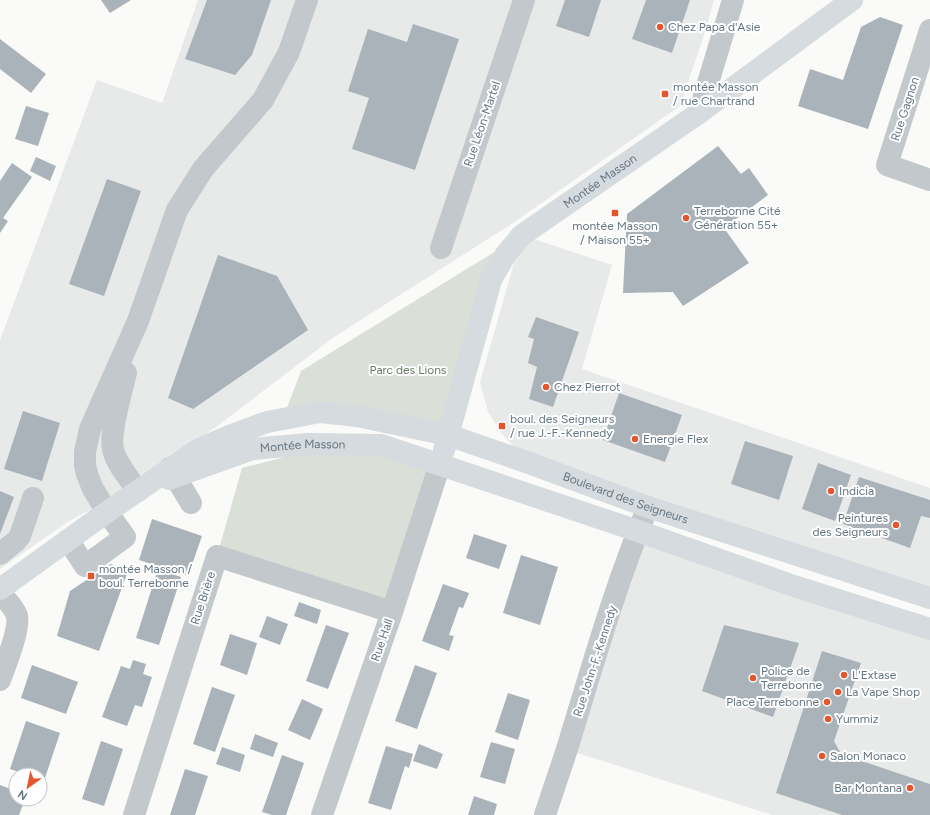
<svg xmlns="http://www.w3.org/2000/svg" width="930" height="815" font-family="Figtree,sans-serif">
<rect width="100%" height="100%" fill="#fafaf8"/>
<!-- built -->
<path fill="#e8e9e9" d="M 198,0 L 714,0 L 703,38 L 680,106 L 513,223 L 334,337 L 216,427 L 109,500 L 69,521 L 0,569 L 0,340 L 97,80 L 162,103 Z
M 522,235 L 612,265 L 582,369 L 930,488 L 930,598 L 529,463 L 502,434 L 488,412 L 480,382 Z
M 638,531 L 930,629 L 930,815 L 772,815 L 619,766 L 567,750 Z"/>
<!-- green -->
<path fill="#dadfd7" d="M 522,235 L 506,254 L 448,435 L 283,418 L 301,371 Z
M 296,454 L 375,454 L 433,470 L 385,613 L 217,556 L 242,468 Z"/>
<!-- building -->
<path fill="#aab3b9" d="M 101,0 L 131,0 L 110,13 Z
M 207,0 L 271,0 L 252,55 L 235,75 L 185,59 Z
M 565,0 L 601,0 L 589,37 L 556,26 Z
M 646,0 L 690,0 L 672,53 L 632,39 Z
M 880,17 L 903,25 L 868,129 L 798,106 L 810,69 L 843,80 L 861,27 Z
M 413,24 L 459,39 L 415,170 L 352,149 L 369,98 L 348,91 L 368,29 L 407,42 Z
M 0,39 L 46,74 L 31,93 L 0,69 Z
M 26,106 L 49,113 L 38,146 L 15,139 Z
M 718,146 L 741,174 L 749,168 L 768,195 L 724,228 L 749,263 L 683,306 L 673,292 L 623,293 L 627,214 Z
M 36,157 L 56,166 L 50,181 L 30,171 Z
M 12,163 L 32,177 L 3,218 L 8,221 L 0,233 L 0,181 Z
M 107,179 L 141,191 L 104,296 L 69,284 Z
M 218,255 L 277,276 L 308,330 L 193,409 L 168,398 Z
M 536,317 L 579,332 L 553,407 L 529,399 L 537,367 L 528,363 L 534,339 L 528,337 Z
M 619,393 L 682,415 L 665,462 L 603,440 Z
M 23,411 L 60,423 L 42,481 L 4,469 Z
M 745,441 L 793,456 L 779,500 L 731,484 Z
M 818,463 L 851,475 L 835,521 L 802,509 Z
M 859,477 L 930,500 L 930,518 L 921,516 L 910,548 L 843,524 Z
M 0,491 L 14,497 L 0,534 Z
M 152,519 L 202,536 L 188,576 L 139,560 Z
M 474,534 L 507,545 L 499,569 L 466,558 Z
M 521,555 L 558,567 L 540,625 L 503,613 Z
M 111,564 L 128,571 L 99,651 L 57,636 L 70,591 Z
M 158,569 L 181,577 L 159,645 L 136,638 Z
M 443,584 L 469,593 L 463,608 L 459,607 L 449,635 L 454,636 L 449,651 L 422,641 Z
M 299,602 L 321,610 L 317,624 L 294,616 Z
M 267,616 L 288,624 L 280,645 L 259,637 Z
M 326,625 L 349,633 L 328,689 L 306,681 Z
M 724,625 L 799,643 L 773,717 L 702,691 Z
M 230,634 L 257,643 L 247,675 L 220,665 Z
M 822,651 L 861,663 L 834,741 L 841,754 L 930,784 L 930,815 L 842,815 L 776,793 Z
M 133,660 L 146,664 L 143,674 L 152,677 L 142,707 L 135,705 L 127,726 L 102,717 L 121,666 L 130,669 Z
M 32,665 L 78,682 L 66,714 L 21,698 Z
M 415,665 L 437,673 L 417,729 L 395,721 Z
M 212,687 L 235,695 L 215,752 L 193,744 Z
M 508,693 L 530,700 L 518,740 L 495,732 Z
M 302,699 L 323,709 L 310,740 L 288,730 Z
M 26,721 L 60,733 L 44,781 L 40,779 L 40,775 L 28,775 L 10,769 Z
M 255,734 L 278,743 L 273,757 L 250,749 Z
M 101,741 L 123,749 L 104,806 L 82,799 Z
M 491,742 L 515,749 L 505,784 L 480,777 Z
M 419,744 L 443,754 L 437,769 L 413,761 Z
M 386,746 L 413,754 L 409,768 L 405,766 L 391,810 L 368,803 Z
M 222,747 L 245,755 L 240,772 L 216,764 Z
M 282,755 L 304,763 L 286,815 L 272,815 L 262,812 Z
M 185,769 L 208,776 L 195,815 L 170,815 Z
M 0,785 L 16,791 L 16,799 L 25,799 L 19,815 L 0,815 Z
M 474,796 L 497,804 L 494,815 L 468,815 Z"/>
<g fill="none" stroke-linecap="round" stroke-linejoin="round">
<!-- minor -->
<path stroke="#c3c8cc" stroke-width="22" d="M 930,30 L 887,165 L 930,180
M 699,113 L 733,0
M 441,248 L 524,0
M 126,373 C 122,390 109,433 113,449 C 116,464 129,478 138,491
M 170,468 L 191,503
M 68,540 L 85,566 L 125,537 L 107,512 L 93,489 L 87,474 L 85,465 L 85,452 L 90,429 L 138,321 L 177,210 L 203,169 L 263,100 L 289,52 L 307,0
M 0,554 L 16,541 L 20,536 L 33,498
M 0,594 C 7,600 14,607 17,616 C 20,630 5,666 0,680
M 134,815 L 217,556 L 392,612
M 322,815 L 392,612 L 440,464
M 545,815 C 552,793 560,771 567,749 C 592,668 615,585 648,507"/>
<!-- major -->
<g stroke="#d6dbdf" stroke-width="22">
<path id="s1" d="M 444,450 L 491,280 L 506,254 L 522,235 L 699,113 L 852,0"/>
<path id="s2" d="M 169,479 L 253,449 L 308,444 L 381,445 L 638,531 L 794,586 L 930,629"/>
<path id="s3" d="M 0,589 L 107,512 L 199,449 L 229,436 L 267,422 L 320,412 L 357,416 L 448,435 L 529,463 L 648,507 L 930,598"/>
</g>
</g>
<!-- markers -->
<g fill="#e4572e" stroke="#fff" stroke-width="1.5">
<circle cx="660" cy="27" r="4"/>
<rect x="661" y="90" width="8" height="8" rx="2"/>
<rect x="611" y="209" width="8" height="8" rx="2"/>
<circle cx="686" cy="218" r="4"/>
<circle cx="546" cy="387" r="4"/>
<rect x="498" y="422" width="8" height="8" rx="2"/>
<circle cx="635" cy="439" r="4"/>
<circle cx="831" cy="491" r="4"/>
<circle cx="896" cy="525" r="4"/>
<rect x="87" y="572" width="8" height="8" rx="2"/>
<circle cx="844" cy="675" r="4"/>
<circle cx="753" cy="678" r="4"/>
<circle cx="838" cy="692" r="4"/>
<circle cx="827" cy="702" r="4"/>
<circle cx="828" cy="719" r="4"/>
<circle cx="822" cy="756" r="4"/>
<circle cx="910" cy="788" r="4"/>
</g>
<g text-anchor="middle" stroke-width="4" stroke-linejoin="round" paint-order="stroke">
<!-- poi labels -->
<g font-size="12" fill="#657683" stroke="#fff" text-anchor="start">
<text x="668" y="31">Chez Papa d'Asie</text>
<text x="673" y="91">montée Masson<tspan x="673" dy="14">/ rue Chartrand</tspan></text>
<text x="694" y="215">Terrebonne Cité<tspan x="694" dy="14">Génération 55+</tspan></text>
<text x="615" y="230" text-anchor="middle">montée Masson<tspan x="615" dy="14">/ Maison 55+</tspan></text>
<text x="554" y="391">Chez Pierrot</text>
<text x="510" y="423">boul. des Seigneurs<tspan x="510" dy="14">/ rue J.-F.-Kennedy</tspan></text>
<text x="643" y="443">Energie Flex</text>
<text x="839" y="495">Indicia</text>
<text x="888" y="522" text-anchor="end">Peintures<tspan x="888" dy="14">des Seigneurs</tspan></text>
<text x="99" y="573">montée Masson /<tspan x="99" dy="14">boul. Terrebonne</tspan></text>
<text x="761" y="675">Police de<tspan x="761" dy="14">Terrebonne</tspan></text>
<text x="852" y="679">L'Extase</text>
<text x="846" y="696">La Vape Shop</text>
<text x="819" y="706" text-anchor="end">Place Terrebonne</text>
<text x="836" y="723">Yummiz</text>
<text x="830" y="760">Salon Monaco</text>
<text x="902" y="792" text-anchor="end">Bar Montana</text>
</g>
<!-- street labels -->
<g font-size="12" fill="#657683" stroke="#fff">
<text transform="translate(905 109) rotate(-72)" y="4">Rue Gagnon</text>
<text transform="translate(482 124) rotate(-71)" y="4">Rue Léon-Martel</text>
<text dy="4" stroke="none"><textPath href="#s1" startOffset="326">Montée Masson</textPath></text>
<text dy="4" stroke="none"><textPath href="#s2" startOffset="139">Montée Masson</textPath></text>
<text dy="4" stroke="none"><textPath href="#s3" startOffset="689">Boulevard des Seigneurs</textPath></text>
<text transform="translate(203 598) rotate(-72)" y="4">Rue Brière</text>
<text transform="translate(382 640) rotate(-71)" y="4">Rue Hall</text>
<text transform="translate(595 661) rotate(-72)" y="4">Rue John-F.-Kennedy</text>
</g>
<!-- park labels -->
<g font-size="12" fill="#687a64" stroke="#fff">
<text x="408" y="374">Parc des Lions</text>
</g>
</g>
<!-- north arrow -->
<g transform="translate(28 787) rotate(213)"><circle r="19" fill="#ffffff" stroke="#c1c8cd"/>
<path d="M0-3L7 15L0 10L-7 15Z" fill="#e4572e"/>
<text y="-6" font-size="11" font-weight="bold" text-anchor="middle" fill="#657683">N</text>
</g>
</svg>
